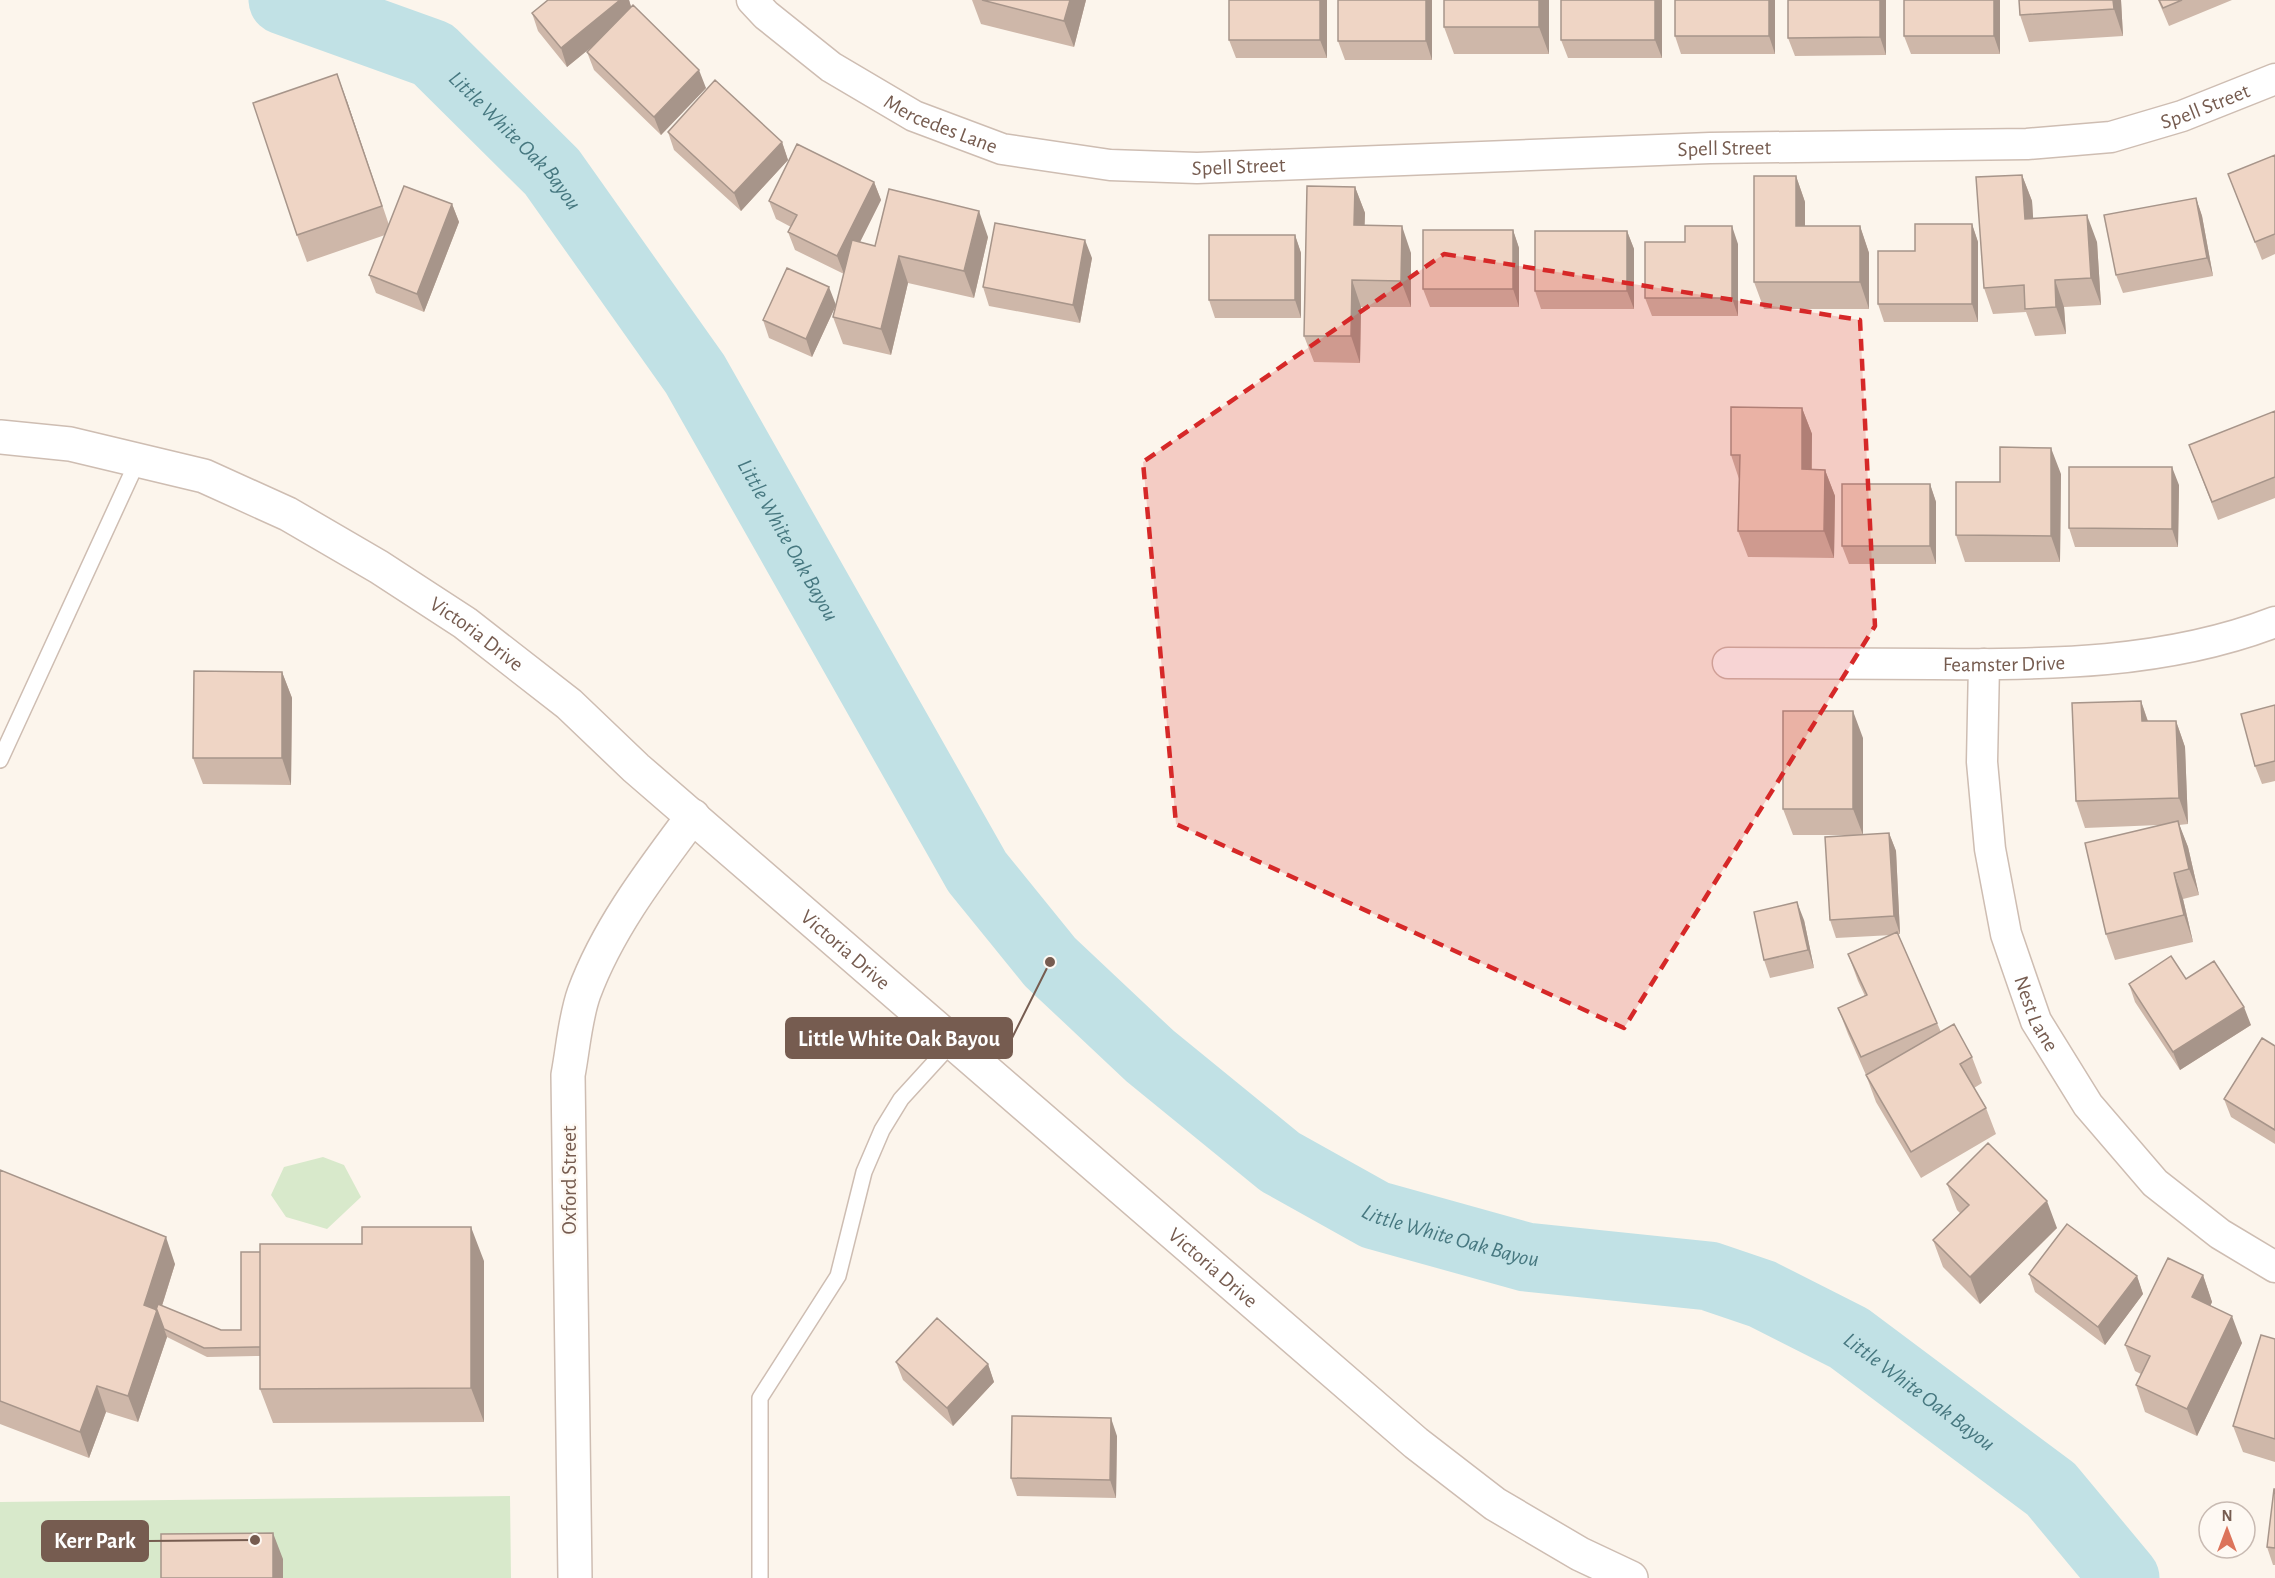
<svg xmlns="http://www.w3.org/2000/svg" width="2275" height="1578" font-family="'Alegreya Sans',sans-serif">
<rect width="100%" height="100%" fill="#fcf5ec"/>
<!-- green -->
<path fill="#d8e9cb" d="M 323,1157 L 344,1165 L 361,1197 L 327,1229 L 286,1217 L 271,1195 L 284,1167 Z
M 510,1496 L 511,1578 L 0,1578 L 0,1502 Z"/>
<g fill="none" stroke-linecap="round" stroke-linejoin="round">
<!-- river -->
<path stroke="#c1e1e5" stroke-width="69" id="s1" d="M 283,0 L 433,54 L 552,172 L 695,374 L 977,872 L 1050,962 L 1150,1056 L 1280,1162 L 1375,1215 L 1526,1257 L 1709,1276 L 1762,1294 L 1849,1338 L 2051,1489 L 2125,1578"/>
<!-- service casing -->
<g stroke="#cebdb2" stroke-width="18">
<path id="service" d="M 0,760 L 138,460
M 760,1578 L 760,1398 L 838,1276 L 864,1172 L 882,1130 L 901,1099 L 953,1042"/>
</g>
<!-- minor casing -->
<g stroke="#cebdb2" stroke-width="33">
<g id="minor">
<path id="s2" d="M 752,0 L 766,15 L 831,67 L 914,116 L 1002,149 L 1110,165 L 1197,168 L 1710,148 L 2027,144 L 2111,137 L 2182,116 L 2275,79"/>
<path id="s3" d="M 1728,663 C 1796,663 1865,664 1933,664 C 2048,665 2166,664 2275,622"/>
<path id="s4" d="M 1984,664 L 1982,762 L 1990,849 L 2006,934 L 2036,1021 L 2088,1105 L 2155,1183 L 2220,1234 L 2275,1267"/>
</g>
</g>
<!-- tertiary casing -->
<g stroke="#cebdb2" stroke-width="36">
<g id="tertiary">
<path id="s5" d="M 0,437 L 70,444 L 204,476 L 288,514 L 379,567 L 465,623 L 569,704 L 636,768 L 1416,1443 L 1495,1504 L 1580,1554 L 1631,1578"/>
<path d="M 575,1578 L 568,1075 C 573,1049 575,1018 584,993 C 608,928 652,871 693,816"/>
</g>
</g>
<!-- service -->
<use href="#service" stroke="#fff" stroke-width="15"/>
<!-- minor -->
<use href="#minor" stroke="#fff" stroke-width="30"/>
<!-- tertiary -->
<use href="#tertiary" stroke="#fff" stroke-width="33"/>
</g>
<!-- wall -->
<path fill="#ceb7a9" d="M 548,0 L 629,0 L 631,7 L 706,88 L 661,135 L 594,70 L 587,52 L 594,45 L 567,67 L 538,31 L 532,13 Z
M 972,0 L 1086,0 L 1074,47 L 981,24 Z
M 1327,0 L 1327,58 L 1236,58 L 1229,40 Z
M 1432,0 L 1432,60 L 1345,60 L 1338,41 Z
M 1549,0 L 1549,54 L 1454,54 L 1444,27 Z
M 1662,0 L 1662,58 L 1568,58 L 1561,40 Z
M 1775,0 L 1775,54 L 1681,54 L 1675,36 Z
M 1886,0 L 1886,55 L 1795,56 L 1788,38 Z
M 2000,0 L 2000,54 L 1911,54 L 1904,36 Z
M 2121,0 L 2123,36 L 2029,42 L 2020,15 Z
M 2158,0 L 2232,0 L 2169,26 Z
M 347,101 L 389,225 L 452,204 L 459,222 L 424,312 L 376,293 L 369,275 L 385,235 L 307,262 L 297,235 Z
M 668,132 L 782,142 L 788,160 L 741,211 L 674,150 Z
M 2275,155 L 2275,254 L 2262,260 L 2228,174 Z
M 2022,175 L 2032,201 L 2033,219 L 2097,242 L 2101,305 L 2064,307 L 2066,334 L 2035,336 L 2026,312 L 1993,314 L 1984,288 Z
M 1796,176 L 1805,202 L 1805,226 L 1860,226 L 1869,253 L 1869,309 L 1764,309 L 1754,282 Z
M 874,182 L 881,200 L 860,242 L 875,246 L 988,237 L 974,298 L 908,283 L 891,355 L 843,344 L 833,317 L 844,274 L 795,250 L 788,232 L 791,227 L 776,219 L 769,201 Z
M 1355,187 L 1365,213 L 1364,226 L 1411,253 L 1411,307 L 1361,307 L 1360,363 L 1314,362 L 1304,336 Z
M 2196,198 L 2202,216 L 2213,276 L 2123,293 L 2116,275 Z
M 1972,224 L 1978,242 L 1978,322 L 1884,322 L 1878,304 Z
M 1513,230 L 1519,248 L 1519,307 L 1430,307 L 1423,289 Z
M 1627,231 L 1634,249 L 1634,309 L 1541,309 L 1535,291 Z
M 1295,235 L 1301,253 L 1301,318 L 1215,318 L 1209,300 Z
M 1738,244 L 1738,316 L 1652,316 L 1645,298 Z
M 1092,258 L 1080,323 L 989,306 L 983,287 Z
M 836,305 L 812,357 L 769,338 L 763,320 Z
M 1802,408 L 1812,434 L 1812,469 L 1825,470 L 1835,496 L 1834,558 L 1748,557 L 1738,531 L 1739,479 L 1731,455 Z
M 2275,411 L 2275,498 L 2218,520 L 2189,445 Z
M 2061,474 L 2060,562 L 1965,562 L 1956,535 L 2000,482 Z
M 1930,484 L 1936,502 L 1936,564 L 1849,564 L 1842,546 Z
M 2179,485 L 2178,547 L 2075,547 L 2069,528 Z
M 282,672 L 292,698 L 291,785 L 203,784 L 193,758 Z
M 2141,701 L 2148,721 L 2176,721 L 2185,747 L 2188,824 L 2179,825 L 2188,847 L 2199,895 L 2183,899 L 2193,942 L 2115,960 L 2106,934 L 2159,825 L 2085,828 L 2076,801 Z
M 2275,705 L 2275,781 L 2262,784 L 2255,766 Z
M 1863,738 L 1863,835 L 1889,833 L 1896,851 L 1900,934 L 1898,934 L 1941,1032 L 1972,1057 L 1982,1083 L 1974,1088 L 1986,1108 L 1996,1134 L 1921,1178 L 1876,1102 L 1866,1075 L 1848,1034 L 1838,1008 L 1865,996 L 1858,981 L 1848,954 L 1892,935 L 1836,938 L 1830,920 L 1854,835 L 1793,835 L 1783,809 Z
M 1804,920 L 1814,968 L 1770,978 L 1764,960 Z
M 2186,979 L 2251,1025 L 2180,1070 L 2135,1002 L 2129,984 Z
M 2275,1046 L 2275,1144 L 2231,1117 L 2224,1099 Z
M 0,1170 L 175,1264 L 162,1306 L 221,1330 L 241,1330 L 484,1261 L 484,1422 L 273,1423 L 260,1389 L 260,1356 L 207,1357 L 167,1337 L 138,1422 L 106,1412 L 89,1458 L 0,1424 Z
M 1947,1184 L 2057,1228 L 1980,1304 L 1943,1267 L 1933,1240 L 1960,1213 L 1957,1210 Z
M 2029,1274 L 2137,1276 L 2143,1294 L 2105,1345 L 2035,1292 Z
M 2203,1275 L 2212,1302 L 2210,1306 L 2242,1343 L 2197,1436 L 2145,1412 L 2136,1385 L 2141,1374 L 2135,1371 L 2125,1345 Z
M 2275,1339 L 2275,1462 L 2243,1452 L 2233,1426 Z
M 896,1362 L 988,1364 L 994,1382 L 953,1426 L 903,1380 Z
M 1117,1436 L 1116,1498 L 1017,1496 L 1011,1478 Z
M 2275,1489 L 2275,1565 L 2273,1565 L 2267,1547 Z"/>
<!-- shaded-wall -->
<path fill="#a7958a" d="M 620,0 L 629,0 L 633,13 L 567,67 L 561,48 Z
M 1070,0 L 1086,0 L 1074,47 L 1064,21 Z
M 1320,0 L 1327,0 L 1327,58 L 1320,40 Z
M 1426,0 L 1432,0 L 1432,60 L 1426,41 Z
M 1539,0 L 1549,0 L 1549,54 L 1539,27 Z
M 1655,0 L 1662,0 L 1662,58 L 1655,40 Z
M 1769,0 L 1775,0 L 1775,54 L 1769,36 Z
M 1880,0 L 1886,0 L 1886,55 L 1880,37 Z
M 1994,0 L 2000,0 L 2000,54 L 1994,36 Z
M 2113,0 L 2121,0 L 2123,36 L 2114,9 Z
M 699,70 L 706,88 L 661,135 L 654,117 Z
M 337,74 L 347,101 L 391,233 L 382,206 Z
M 782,142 L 788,160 L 741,211 L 734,193 Z
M 2022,175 L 2032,201 L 2035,246 L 2025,219 Z
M 1796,176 L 1805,202 L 1805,253 L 1796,226 Z
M 874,182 L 881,200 L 844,274 L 837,256 Z
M 1355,187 L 1365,213 L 1364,252 L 1354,225 Z
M 2196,198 L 2202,216 L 2213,276 L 2207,258 Z
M 452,204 L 459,222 L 424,312 L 417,294 Z
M 979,211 L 988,237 L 974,298 L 964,271 Z
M 2087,215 L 2097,242 L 2101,305 L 2091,278 Z
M 1972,224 L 1978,242 L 1978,322 L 1972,304 Z
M 1402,226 L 1411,253 L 1411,307 L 1401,281 Z
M 1732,226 L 1738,244 L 1738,316 L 1732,298 Z
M 1860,226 L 1869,253 L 1869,309 L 1860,282 Z
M 1513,230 L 1519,248 L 1519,307 L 1513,289 Z
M 1627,231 L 1634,249 L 1634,309 L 1627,291 Z
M 1295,235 L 1301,253 L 1301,318 L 1295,300 Z
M 1085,240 L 1092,258 L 1080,323 L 1073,305 Z
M 899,256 L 908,283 L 891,355 L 881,329 Z
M 1352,280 L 1361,307 L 1360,363 L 1351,336 Z
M 2055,280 L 2064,307 L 2066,334 L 2056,307 Z
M 829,287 L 836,305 L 812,357 L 806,339 Z
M 1802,408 L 1812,434 L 1811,496 L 1802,469 Z
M 2051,448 L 2061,474 L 2060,562 L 2051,536 Z
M 2172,467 L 2179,485 L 2178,547 L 2172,529 Z
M 1825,470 L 1835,496 L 1834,558 L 1824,531 Z
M 1930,484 L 1936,502 L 1936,564 L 1930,546 Z
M 282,672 L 292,698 L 291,785 L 282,758 Z
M 2141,701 L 2150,728 L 2142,721 Z
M 1853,711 L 1863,738 L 1863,835 L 1853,809 Z
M 2176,721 L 2185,747 L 2188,824 L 2179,798 Z
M 2178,821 L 2188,847 L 2199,895 L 2189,869 Z
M 1889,833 L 1896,851 L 1900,934 L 1894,916 Z
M 2174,873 L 2183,899 L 2193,942 L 2184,915 Z
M 1797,902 L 1804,920 L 1814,968 L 1808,950 Z
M 2244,1007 L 2251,1025 L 2180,1070 L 2173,1052 Z
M 2047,1201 L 2057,1228 L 1980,1304 L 1970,1277 Z
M 471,1227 L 484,1261 L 484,1422 L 471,1388 Z
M 166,1237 L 175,1264 L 159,1315 L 167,1337 L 138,1422 L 128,1396 L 144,1305 Z
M 2203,1275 L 2212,1302 L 2202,1324 L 2192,1297 Z
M 2137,1276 L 2143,1294 L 2105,1345 L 2098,1327 Z
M 2232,1316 L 2242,1343 L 2197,1436 L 2187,1409 Z
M 988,1364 L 994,1382 L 953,1426 L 947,1408 Z
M 97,1386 L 106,1412 L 89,1458 L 80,1432 Z
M 1111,1418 L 1117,1436 L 1116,1498 L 1110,1480 Z
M 273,1533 L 283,1559 L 283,1578 L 273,1578 Z"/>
<!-- building -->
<path fill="#efd5c5" stroke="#a7958a" stroke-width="1.5" d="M 548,0 L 620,0 L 561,48 L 532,13 Z
M 982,0 L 1070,0 L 1064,21 Z
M 1229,0 L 1320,0 L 1320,40 L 1229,40 Z
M 1338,0 L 1426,0 L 1426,41 L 1338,41 Z
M 1444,0 L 1539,0 L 1539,27 L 1444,27 Z
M 1561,0 L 1655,0 L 1655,40 L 1561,40 Z
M 1675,0 L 1769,0 L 1769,36 L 1675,36 Z
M 1788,0 L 1880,0 L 1880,37 L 1788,38 Z
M 1904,0 L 1994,0 L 1994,36 L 1904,36 Z
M 2019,0 L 2113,0 L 2114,9 L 2020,15 Z
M 2159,0 L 2182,0 L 2163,8 Z
M 633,5 L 699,70 L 654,117 L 587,52 Z
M 337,74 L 382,206 L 297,235 L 253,103 Z
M 715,80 L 782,142 L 734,193 L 668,132 Z
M 797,144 L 874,182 L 837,256 L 788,232 L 797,215 L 769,201 Z
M 2275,155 L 2275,234 L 2255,242 L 2228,174 Z
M 2022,175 L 2025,219 L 2087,215 L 2091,278 L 2055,280 L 2056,307 L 2025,309 L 2024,285 L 1984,288 L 1976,177 Z
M 1754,176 L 1796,176 L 1796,226 L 1860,226 L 1860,282 L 1754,282 Z
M 404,186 L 452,204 L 417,294 L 369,275 Z
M 1307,186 L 1355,187 L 1354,225 L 1402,226 L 1401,281 L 1352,280 L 1351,336 L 1304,336 Z
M 889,189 L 979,211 L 964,271 L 899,256 L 881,329 L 833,317 L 852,240 L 875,246 Z
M 2196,198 L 2207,258 L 2116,275 L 2104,215 Z
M 995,223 L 1085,240 L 1073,305 L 983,287 Z
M 1915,224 L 1972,224 L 1972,304 L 1878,304 L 1878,251 L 1915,251 Z
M 1685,226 L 1732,226 L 1732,298 L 1645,298 L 1645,242 L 1685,242 Z
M 1423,230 L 1513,230 L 1513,289 L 1423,289 Z
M 1535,231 L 1627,231 L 1627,291 L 1535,291 Z
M 1209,235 L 1295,235 L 1295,300 L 1209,300 Z
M 787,268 L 829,287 L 806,339 L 763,320 Z
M 1731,407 L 1802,408 L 1802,469 L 1825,470 L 1824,531 L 1738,531 L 1740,455 L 1731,455 Z
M 2275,411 L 2275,477 L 2212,502 L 2189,445 Z
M 2000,447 L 2051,448 L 2051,536 L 1956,535 L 1956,482 L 2000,482 Z
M 2069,467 L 2172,467 L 2172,529 L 2069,528 Z
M 1842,484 L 1930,484 L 1930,546 L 1842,546 Z
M 194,671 L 282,672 L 282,758 L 193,758 Z
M 2141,701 L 2142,721 L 2176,721 L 2179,798 L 2076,801 L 2072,703 Z
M 2275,705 L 2275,761 L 2255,766 L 2241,714 Z
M 1783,711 L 1853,711 L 1853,809 L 1783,809 Z
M 2178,821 L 2189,869 L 2174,873 L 2184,915 L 2106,934 L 2085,843 Z
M 1889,833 L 1894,916 L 1830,920 L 1825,837 Z
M 1797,902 L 1808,950 L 1764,960 L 1754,912 Z
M 1897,932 L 1937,1023 L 1861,1057 L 1838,1008 L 1867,995 L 1848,954 Z
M 2171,956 L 2186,979 L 2214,961 L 2244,1007 L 2173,1052 L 2129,984 Z
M 1954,1024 L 1972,1057 L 1960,1064 L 1986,1108 L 1911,1152 L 1866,1075 Z
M 2262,1038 L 2275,1046 L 2275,1130 L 2224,1099 Z
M 1988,1143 L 2047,1201 L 1970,1277 L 1933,1240 L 1969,1205 L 1947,1184 Z
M 0,1170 L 166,1237 L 144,1305 L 157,1310 L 128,1396 L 97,1386 L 80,1432 L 0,1401 Z
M 2067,1224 L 2137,1276 L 2098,1327 L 2029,1274 Z
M 362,1227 L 471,1227 L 471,1388 L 260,1389 L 260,1244 L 362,1244 Z
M 241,1252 L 260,1252 L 260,1347 L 204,1348 L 164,1329 L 157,1310 L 156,1310 L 158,1304 L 221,1330 L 241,1330 Z
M 2168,1258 L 2203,1275 L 2192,1297 L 2232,1316 L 2187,1409 L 2136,1385 L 2150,1356 L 2125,1345 Z
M 937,1318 L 988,1364 L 947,1408 L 896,1362 Z
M 2261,1335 L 2275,1339 L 2275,1439 L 2233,1426 Z
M 1012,1416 L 1111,1418 L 1110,1480 L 1011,1478 Z
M 2274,1489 L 2275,1489 L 2275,1548 L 2267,1547 Z
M 273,1533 L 273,1578 L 161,1578 L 161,1534 Z"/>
<!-- marked area -->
<path fill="#d62828" fill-opacity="0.2" stroke="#d62828" stroke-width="4.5" stroke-dasharray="12 8" stroke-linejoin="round" d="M 1444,254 L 1860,320 L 1875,626 L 1624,1028 L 1176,824 L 1143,462 Z"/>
<g text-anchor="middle" stroke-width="5" stroke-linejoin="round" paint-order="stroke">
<!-- street labels -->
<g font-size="21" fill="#765c50" stroke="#fef9f3">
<text dy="7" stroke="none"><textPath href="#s2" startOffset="1504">Spell Street</textPath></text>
<text dy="7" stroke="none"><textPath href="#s2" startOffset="228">Mercedes Lane</textPath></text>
<text dy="7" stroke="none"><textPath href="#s2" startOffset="1018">Spell Street</textPath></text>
<text dy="7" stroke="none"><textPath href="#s2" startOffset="532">Spell Street</textPath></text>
<text dy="7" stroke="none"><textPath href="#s5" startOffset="524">Victoria Drive</textPath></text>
<text dy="7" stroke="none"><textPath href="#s3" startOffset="276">Feamster Drive</textPath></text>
<text dy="7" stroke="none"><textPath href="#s5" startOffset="1010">Victoria Drive</textPath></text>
<text dy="7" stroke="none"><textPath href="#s4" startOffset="357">Nest Lane</textPath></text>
<text transform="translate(569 1180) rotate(-90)" y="7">Oxford Street</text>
<text dy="7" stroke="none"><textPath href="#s5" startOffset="1496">Victoria Drive</textPath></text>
</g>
<!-- water labels -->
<g font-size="22" font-style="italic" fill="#477880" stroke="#fef9f3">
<text dy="8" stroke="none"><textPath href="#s1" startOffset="279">Little White Oak Bayou</textPath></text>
<text dy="8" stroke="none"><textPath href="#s1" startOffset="765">Little White Oak Bayou</textPath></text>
<text dy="8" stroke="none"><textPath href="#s1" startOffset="1755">Little White Oak Bayou</textPath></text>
<text dy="8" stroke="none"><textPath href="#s1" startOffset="2259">Little White Oak Bayou</textPath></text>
</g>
</g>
<!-- callouts -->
<path fill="none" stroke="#765c50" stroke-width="2" d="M1050 962L1012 1038M255 1540L148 1541"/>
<g fill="#765c50" stroke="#fef9f3" stroke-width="2">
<circle cx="1050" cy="962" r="6"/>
<circle cx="255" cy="1540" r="6"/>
</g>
<g fill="#765c50" stroke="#765c50" stroke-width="2">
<rect x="786" y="1018" width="226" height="40" rx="6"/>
<rect x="42" y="1521" width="106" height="40" rx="6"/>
</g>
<g font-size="22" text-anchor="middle" font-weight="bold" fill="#fff">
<text x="899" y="1046">Little White Oak Bayou</text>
<text x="95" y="1548">Kerr Park</text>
</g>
<!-- north arrow -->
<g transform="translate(2227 1530)"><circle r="28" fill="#fef9f3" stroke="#c8bab2" stroke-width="1.5"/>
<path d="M0-4.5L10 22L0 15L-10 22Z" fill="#dc745b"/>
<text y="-9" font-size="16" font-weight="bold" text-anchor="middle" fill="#765c50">N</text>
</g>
</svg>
